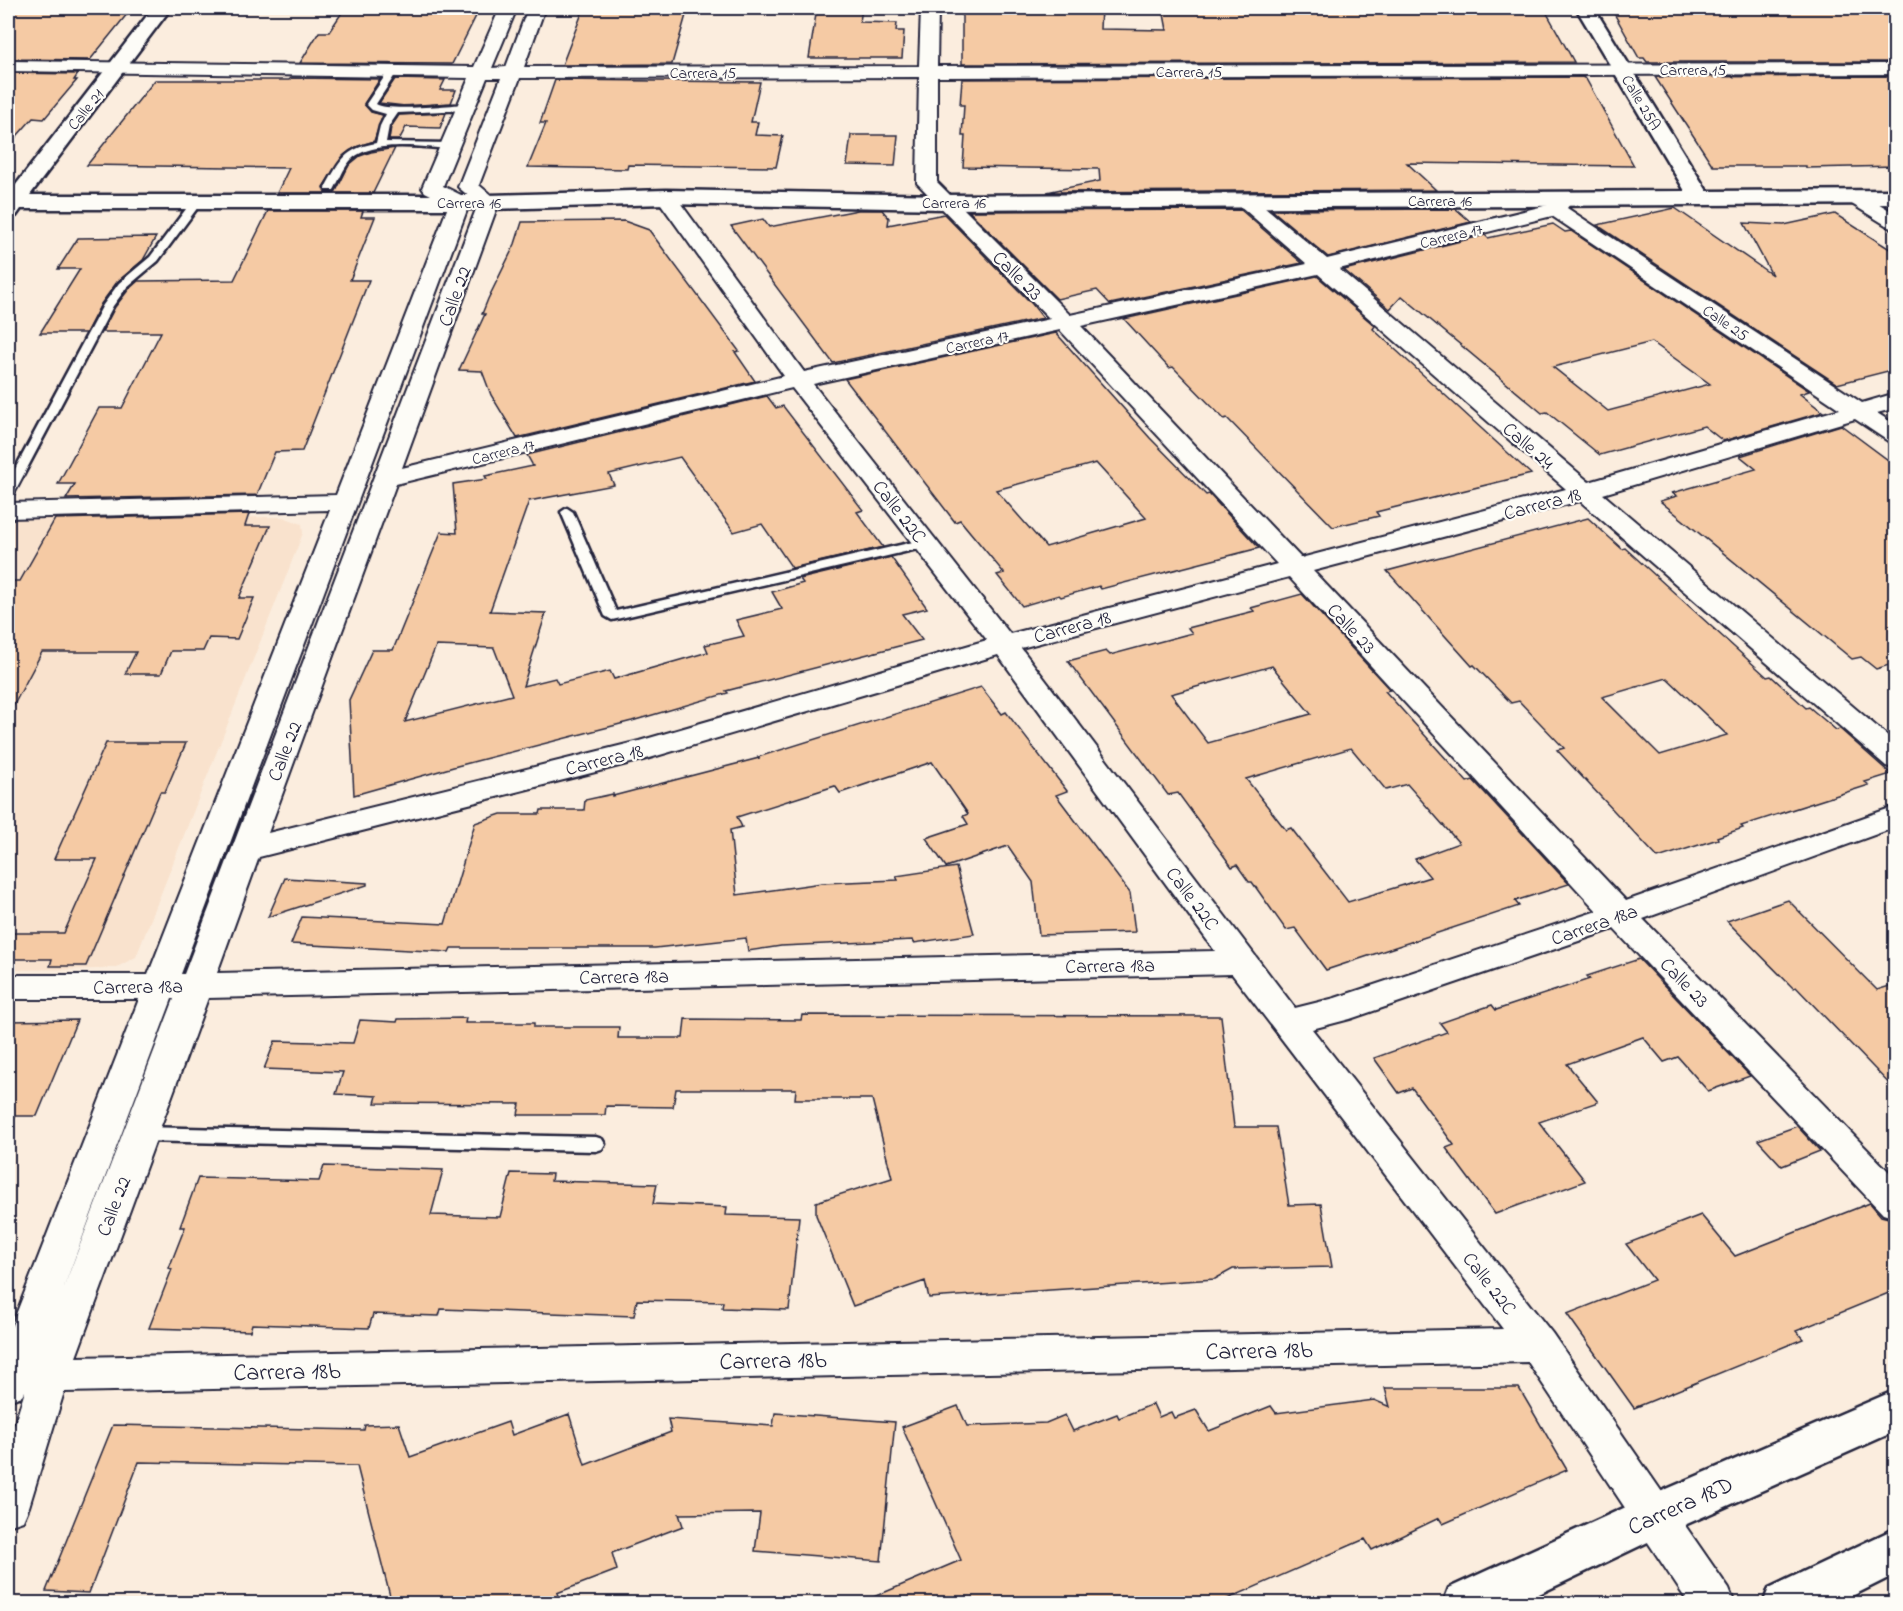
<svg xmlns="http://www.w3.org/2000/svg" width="1903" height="1611" font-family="'Indie Flower',sans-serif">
<rect width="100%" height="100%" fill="#fbedde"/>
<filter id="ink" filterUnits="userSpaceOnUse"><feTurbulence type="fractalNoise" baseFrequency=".0167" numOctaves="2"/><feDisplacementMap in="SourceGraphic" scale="12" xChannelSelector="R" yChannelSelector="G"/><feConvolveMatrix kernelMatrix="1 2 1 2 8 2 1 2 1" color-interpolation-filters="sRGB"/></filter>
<g filter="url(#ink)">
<!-- built -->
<path fill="#f9e2cd" d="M 283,517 L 302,524 L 303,533 L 136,957 L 117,967 L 100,969 L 8,970 L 8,519 Z"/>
<!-- building -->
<path fill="#f5caa4" stroke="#22223b" stroke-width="1.5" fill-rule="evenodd" d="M 8,8 L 132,8 L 90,60 L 8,59 Z
M 345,8 L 480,8 L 452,64 L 300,63 L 319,32 L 329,32 Z
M 584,8 L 688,8 L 672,64 L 562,65 Z
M 817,8 L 862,8 L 860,22 L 897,23 L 896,31 L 904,31 L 902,58 L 809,58 Z
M 962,8 L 1101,8 L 1100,29 L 1167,30 L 1163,9 L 1165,8 L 1544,8 L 1574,62 L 962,64 Z
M 1611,8 L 1896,8 L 1896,62 L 1647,62 L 1644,58 L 1639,58 Z
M 8,73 L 78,74 L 74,80 L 77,80 L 44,119 L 33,118 L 8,146 Z
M 1896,76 L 1896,166 L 1806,168 L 1806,166 L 1713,166 L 1655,77 Z
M 1582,77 L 1586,79 L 1634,166 L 1407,163 L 1436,190 L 1047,192 L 1100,181 L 1099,169 L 963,167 L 965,136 L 962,136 L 964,105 L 960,105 L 962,79 Z
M 291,78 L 380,79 L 364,104 L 371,112 L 383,115 L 374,141 L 356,147 L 343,156 L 323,187 L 326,192 L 336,191 L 349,165 L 360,156 L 371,152 L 395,148 L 373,193 L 277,193 L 289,168 L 87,165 L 155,80 L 289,80 Z
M 395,79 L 445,80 L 440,90 L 456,90 L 451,103 L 405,106 L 379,103 Z
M 555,80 L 760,82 L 751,122 L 758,122 L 755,135 L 783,136 L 776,167 L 628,165 L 627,169 L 528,167 L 546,123 L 540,123 Z
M 446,113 L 440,128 L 406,127 L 399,140 L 389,140 L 391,127 L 399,115 Z
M 851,135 L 898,135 L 895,166 L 847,165 Z
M 1675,208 L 1772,275 L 1744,223 L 1784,225 L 1835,214 L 1896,253 L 1896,369 L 1837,384 L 1597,225 Z
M 1456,209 L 1471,222 L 1328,257 L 1272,210 Z
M 858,210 L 882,210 L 889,218 L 888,225 L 944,214 L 1032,304 L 1043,318 L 833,363 L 731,226 L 763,219 L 769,227 Z
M 1241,210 L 1302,263 L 1110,304 L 1097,290 L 1057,299 L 969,211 Z
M 268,211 L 363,211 L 361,217 L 375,217 L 350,280 L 369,280 L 302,451 L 275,452 L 257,495 L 66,499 L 75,484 L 58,484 L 99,408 L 122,408 L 161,332 L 102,332 L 115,307 L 129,289 L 138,281 L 234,280 Z
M 624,221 L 649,230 L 739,351 L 735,352 L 755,381 L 517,438 L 491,395 L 482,371 L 459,370 L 485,314 L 482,314 L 488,299 L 515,244 L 522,222 Z
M 1553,224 L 1565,232 L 1571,231 L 1809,391 L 1800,394 L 1823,412 L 1723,441 L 1704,426 L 1600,455 L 1547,412 L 1542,413 L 1402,296 L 1390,309 L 1344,270 L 1485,235 L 1488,238 ZM 1652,342 L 1710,384 L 1608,411 L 1553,367 Z
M 156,237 L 143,260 L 117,282 L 101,304 L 86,333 L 40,333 L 80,269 L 58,269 L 78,238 Z
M 1317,276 L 1375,326 L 1373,329 L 1531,474 L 1376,512 L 1379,516 L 1333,527 L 1227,418 L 1224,419 L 1173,367 L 1169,368 L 1124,319 Z
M 1056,333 L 1150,438 L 1206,495 L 1209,494 L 1259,548 L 1101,589 L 1099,586 L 1061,597 L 1059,595 L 1022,606 L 997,575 L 1004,573 L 960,520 L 955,522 L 845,379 ZM 1096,463 L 1146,518 L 1046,547 L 996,490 Z
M 767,396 L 776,408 L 783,406 L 863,510 L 857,512 L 883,547 L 792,568 L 762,524 L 734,532 L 680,457 L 609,474 L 614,485 L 529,501 L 490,611 L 546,613 L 523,686 L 555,678 L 558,684 L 610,671 L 614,679 L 708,652 L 705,645 L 744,636 L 736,620 L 782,609 L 772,592 L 803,583 L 800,579 L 891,557 L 927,608 L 902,614 L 922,640 L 726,691 L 728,693 L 632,721 L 457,766 L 354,795 L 349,700 L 372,650 L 393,650 L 441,532 L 457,533 L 453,484 L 487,479 L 485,476 L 533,466 L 527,455 ZM 436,646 L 494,648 L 512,695 L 405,722 Z
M 1841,425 L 1896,466 L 1896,663 L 1876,669 L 1861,657 L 1852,659 L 1660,501 L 1677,496 L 1672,493 L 1756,469 L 1740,456 Z
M 249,514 L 245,526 L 270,526 L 239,598 L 254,598 L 237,639 L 209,638 L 203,651 L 171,651 L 161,674 L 125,674 L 136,652 L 42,652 L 8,716 L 8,581 L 20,581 L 55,519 Z
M 1588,518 L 1622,549 L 1625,548 L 1767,677 L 1771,676 L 1806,708 L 1809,707 L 1836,730 L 1840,729 L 1891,774 L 1865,782 L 1869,785 L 1741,826 L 1743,828 L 1717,837 L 1718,839 L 1658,858 L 1557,750 L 1564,748 L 1519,701 L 1511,703 L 1474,665 L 1472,666 L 1387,571 ZM 1667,678 L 1727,735 L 1660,755 L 1602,697 Z
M 1302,594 L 1390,690 L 1385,691 L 1467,782 L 1473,780 L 1569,884 L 1515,901 L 1519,906 L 1326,970 L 1295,928 L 1286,930 L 1252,882 L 1249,882 L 1237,865 L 1232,867 L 1178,793 L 1168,795 L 1068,661 L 1106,651 L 1110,655 L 1192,633 L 1188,628 L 1254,611 L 1251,608 ZM 1272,666 L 1311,714 L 1208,743 L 1171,694 ZM 1351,748 L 1386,790 L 1407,784 L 1459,843 L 1415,859 L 1430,877 L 1348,902 L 1291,828 L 1286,830 L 1246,779 Z
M 981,687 L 1002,714 L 1006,712 L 1067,791 L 1056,795 L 1130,893 L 1135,932 L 1039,935 L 1033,882 L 1008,846 L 946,867 L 926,838 L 968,824 L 963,816 L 968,814 L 932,762 L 840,793 L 835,786 L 737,817 L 742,827 L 730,830 L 737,895 L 822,883 L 898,880 L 896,876 L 956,867 L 974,934 L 914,943 L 913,940 L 781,946 L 748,951 L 746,938 L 655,948 L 451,948 L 449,952 L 291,944 L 302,917 L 445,924 L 475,823 L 501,814 L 540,814 L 541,810 L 584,810 L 585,800 L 613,794 L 613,796 L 759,758 L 758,757 Z
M 106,743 L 186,743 L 165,792 L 160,792 L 86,966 L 50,966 L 52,959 L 8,959 L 8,933 L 64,933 L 97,859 L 54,859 Z
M 285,878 L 367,883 L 367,885 L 268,917 Z
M 1788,900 L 1877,990 L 1896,984 L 1896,1091 L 1796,987 L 1793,988 L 1727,921 Z
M 1639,959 L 1750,1076 L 1708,1091 L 1678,1057 L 1664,1062 L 1643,1037 L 1567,1064 L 1598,1102 L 1539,1122 L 1585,1181 L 1495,1214 L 1446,1148 L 1454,1145 L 1412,1088 L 1399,1093 L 1374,1058 L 1447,1032 L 1440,1023 L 1492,1005 L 1496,1010 L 1590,979 L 1587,976 Z
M 802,1015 L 1221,1016 L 1234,1127 L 1276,1127 L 1289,1205 L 1321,1204 L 1332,1267 L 1233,1269 L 1215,1279 L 929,1298 L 925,1281 L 853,1306 L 816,1215 L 816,1202 L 892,1178 L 872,1099 L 795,1099 L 796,1089 L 676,1089 L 673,1107 L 606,1106 L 605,1115 L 518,1115 L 520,1104 L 375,1103 L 377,1096 L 336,1094 L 343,1072 L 264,1069 L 275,1041 L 353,1043 L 360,1020 L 397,1022 L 398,1019 L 466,1018 L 465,1023 L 534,1023 L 534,1027 L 619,1027 L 618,1038 L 683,1038 L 685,1019 L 801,1020 Z
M 77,1020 L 37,1116 L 8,1116 L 8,1021 Z
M 1797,1126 L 1820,1151 L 1782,1166 L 1758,1140 Z
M 324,1166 L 443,1170 L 431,1215 L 500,1217 L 511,1173 L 552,1174 L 551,1181 L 657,1184 L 653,1204 L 727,1207 L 726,1215 L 799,1217 L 789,1310 L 722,1308 L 723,1302 L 637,1300 L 634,1316 L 441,1309 L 439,1316 L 373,1314 L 369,1328 L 252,1324 L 250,1331 L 149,1328 L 172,1269 L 169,1268 L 185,1227 L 180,1227 L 198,1178 L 319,1181 Z
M 1870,1203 L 1881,1216 L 1896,1220 L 1896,1290 L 1796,1331 L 1803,1339 L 1634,1408 L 1567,1314 L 1654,1280 L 1626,1244 L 1701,1215 L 1735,1256 Z
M 1385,1388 L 1519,1388 L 1567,1470 L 1443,1524 L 1439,1518 L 1372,1550 L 1365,1539 L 1216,1604 L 857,1604 L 961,1560 L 902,1427 L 958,1406 L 967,1426 L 1046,1423 L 1065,1415 L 1073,1431 L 1117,1414 L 1119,1418 L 1153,1404 L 1159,1417 L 1171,1412 L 1174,1418 L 1196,1410 L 1209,1431 L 1271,1406 L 1276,1413 L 1374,1400 L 1390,1407 Z
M 775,1413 L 895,1422 L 881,1561 L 755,1551 L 760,1513 L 679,1514 L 683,1526 L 612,1553 L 617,1570 L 557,1593 L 561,1604 L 392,1604 L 357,1466 L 139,1462 L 89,1593 L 46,1591 L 113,1425 L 364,1430 L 365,1425 L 399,1424 L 410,1457 L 508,1422 L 512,1435 L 569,1414 L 585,1465 L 671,1432 L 668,1419 L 773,1426 Z"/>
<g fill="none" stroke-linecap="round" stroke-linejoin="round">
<!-- lane casing -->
<g stroke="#22223b" stroke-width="5">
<path id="lane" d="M 392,69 L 397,72 L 376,104 C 388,112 448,105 467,104 L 472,107 L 467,110 L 398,113 L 389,126 L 386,142 L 450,143 L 455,146 L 450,149 C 424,147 369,139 350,161 C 343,169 339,181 334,190 L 326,190 L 325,188 C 340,161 344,149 376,143 L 380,126 L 386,114 L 372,110 L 366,104 L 389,70 Z
M 192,201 L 201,203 L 158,261 L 127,287 L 113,306 L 14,493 L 8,497 L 8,482 L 103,305 L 119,283 L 150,257 Z
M 567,508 L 573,512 L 616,611 L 926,539 L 932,543 L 926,547 L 612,620 L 605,616 L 561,512 Z
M 140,1127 L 596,1137 L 602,1139 L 605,1144 L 602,1149 L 596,1151 L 140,1141 L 134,1139 L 131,1134 L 134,1129 Z"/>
</g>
<!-- street casing -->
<g stroke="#22223b" stroke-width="4">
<path id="street" d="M 500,8 L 517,8 L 492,68 L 506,67 L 528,8 L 545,8 L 524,67 L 919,66 L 921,8 L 938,8 L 937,66 L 1896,64 L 1896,74 L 937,77 L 937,182 L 1070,315 L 1307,264 L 1238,204 L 1235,200 L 1238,196 L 1252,196 L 1327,259 L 1548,205 C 1555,196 1559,192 1571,195 L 1574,199 L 1567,208 L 1862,403 L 1896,393 L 1896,408 L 1877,413 L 1896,425 L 1896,443 L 1888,441 L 1855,419 L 1603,494 L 1896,743 L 1896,769 L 1886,766 L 1580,501 L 1313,571 L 1626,901 L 1896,806 L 1896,827 L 1643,919 L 1896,1179 L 1896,1218 L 1883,1214 L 1614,929 L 1350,1019 L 1312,1029 L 1552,1333 L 1729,1589 L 1735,1604 L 1689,1604 L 1528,1362 L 64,1392 L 29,1507 L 23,1521 L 8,1526 L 8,1445 L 25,1391 L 22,1396 L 8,1401 L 8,1335 L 139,999 L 8,999 L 8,975 L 148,975 L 330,510 L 8,518 L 8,503 L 336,495 L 449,204 L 425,192 L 422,188 L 469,78 L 8,71 L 8,61 L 474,67 ZM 919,77 L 917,183 L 1050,319 L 804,372 L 673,193 L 659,193 L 656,197 L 784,376 L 402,468 L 499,202 L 479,185 L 520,78 ZM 487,78 L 501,78 L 458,187 L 478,204 L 184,974 L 181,974 L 470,202 L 467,198 L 443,186 ZM 1552,216 L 1840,409 L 1589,482 L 1339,269 ZM 1318,274 L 1566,489 L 1301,558 L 1081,326 ZM 1060,330 L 1277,564 L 1010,634 L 813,384 ZM 792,388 L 987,640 L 639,741 L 268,833 L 396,484 ZM 1289,577 L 1597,911 L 1335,998 L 1295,1008 L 1021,648 ZM 998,655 L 1215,951 L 217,973 L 259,857 L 643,760 ZM 1232,974 L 1503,1329 L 76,1357 L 208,998 ZM 172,999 L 174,999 L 62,1292 Z
M 1854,191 L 1861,193 L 1896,214 L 1896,229 L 1889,227 L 1847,201 L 1844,197 L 1847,193 Z"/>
</g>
<!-- secondary casing -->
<g stroke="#22223b" stroke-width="5">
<path id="secondary" d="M 153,8 L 171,8 L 30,195 L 489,195 L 666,190 L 945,195 L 1685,191 L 1576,8 L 1594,8 L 1707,191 L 1896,190 L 1896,204 L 945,209 L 666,204 L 489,209 L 21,209 L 16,216 L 8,218 L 8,195 Z"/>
</g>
<!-- primary casing -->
<g stroke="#22223b" stroke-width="5">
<path id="primary" d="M 1896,1390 L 1896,1431 L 1671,1531 L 1518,1604 L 1443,1604 L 1449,1588 L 1639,1501 Z
M 1896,1528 L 1896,1574 L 1836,1604 L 1763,1604 L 1769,1588 Z"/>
</g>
<!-- lane -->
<use href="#lane" fill="#fdfcf7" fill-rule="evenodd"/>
<!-- street -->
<use href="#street" fill="#fdfcf7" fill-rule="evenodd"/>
<!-- secondary -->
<use href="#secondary" fill="#fdfcf7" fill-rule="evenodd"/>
<!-- primary -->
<use href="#primary" fill="#fdfcf7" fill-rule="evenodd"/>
</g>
</g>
<g text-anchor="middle" stroke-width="4.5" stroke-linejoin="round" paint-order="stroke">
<!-- far-street labels -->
<g font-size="16" fill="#22223b" stroke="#fdfcf7">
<text x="1693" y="75">Carrera 15</text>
<text x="1189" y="77">Carrera 15</text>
<text x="703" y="78">Carrera 15</text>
<text transform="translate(1642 102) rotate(59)" y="6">Calle 25A</text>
<text transform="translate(85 109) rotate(-51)" y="6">Calle 21</text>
<text x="1440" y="206">Carrera 16</text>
<text x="469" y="208">Carrera 16</text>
<text x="954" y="208">Carrera 16</text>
<text transform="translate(1451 235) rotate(-14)" y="6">Carrera 17</text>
<text transform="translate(1726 322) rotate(34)" y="6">Calle 25</text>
<text transform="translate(977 341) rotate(-12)" y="6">Carrera 17</text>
<text transform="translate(503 451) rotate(-14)" y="6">Carrera 17</text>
</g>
<!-- street labels -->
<g font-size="20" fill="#22223b" stroke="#fdfcf7">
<text transform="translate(1018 275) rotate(45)" y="7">Calle 23</text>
<text transform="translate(454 296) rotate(-70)" y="7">Calle 22</text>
<text transform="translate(1529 445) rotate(41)" y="7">Calle 24</text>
<text transform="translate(1542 503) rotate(-15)" y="7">Carrera 18</text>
<text transform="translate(900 511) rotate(52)" y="7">Calle 22C</text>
<text transform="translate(1072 626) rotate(-15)" y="7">Carrera 18</text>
<text transform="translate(1352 628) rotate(47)" y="7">Calle 23</text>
<text transform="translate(284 751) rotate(-69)" y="7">Calle 22</text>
<text transform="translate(604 759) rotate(-14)" y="7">Carrera 18</text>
<text transform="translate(1193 898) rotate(53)" y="7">Calle 22C</text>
<text transform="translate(1594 924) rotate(-19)" y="7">Carrera 18a</text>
<text transform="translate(1110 965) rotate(-1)" y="7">Carrera 18a</text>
<text transform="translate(624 976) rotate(-1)" y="7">Carrera 18a</text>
<text transform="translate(1685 982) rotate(46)" y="7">Calle 23</text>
<text transform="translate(138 986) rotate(-1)" y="7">Carrera 18a</text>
<text transform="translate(113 1206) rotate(-69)" y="7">Calle 22</text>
<text transform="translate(1490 1283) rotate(52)" y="7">Calle 22C</text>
</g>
<!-- near-street labels -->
<g font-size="24" fill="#22223b" stroke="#fdfcf7">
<text transform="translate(1259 1350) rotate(-1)" y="8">Carrera 18b</text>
<text transform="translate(773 1360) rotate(-1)" y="8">Carrera 18b</text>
<text transform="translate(287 1371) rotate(-1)" y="8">Carrera 18b</text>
<text transform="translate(1680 1505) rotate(-24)" y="8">Carrera 18D</text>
</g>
</g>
<!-- margin -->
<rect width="1903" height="1611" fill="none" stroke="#fdfcf7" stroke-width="30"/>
<rect x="15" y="15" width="1873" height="1581" fill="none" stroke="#22223b" stroke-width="2" filter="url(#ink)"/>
</svg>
